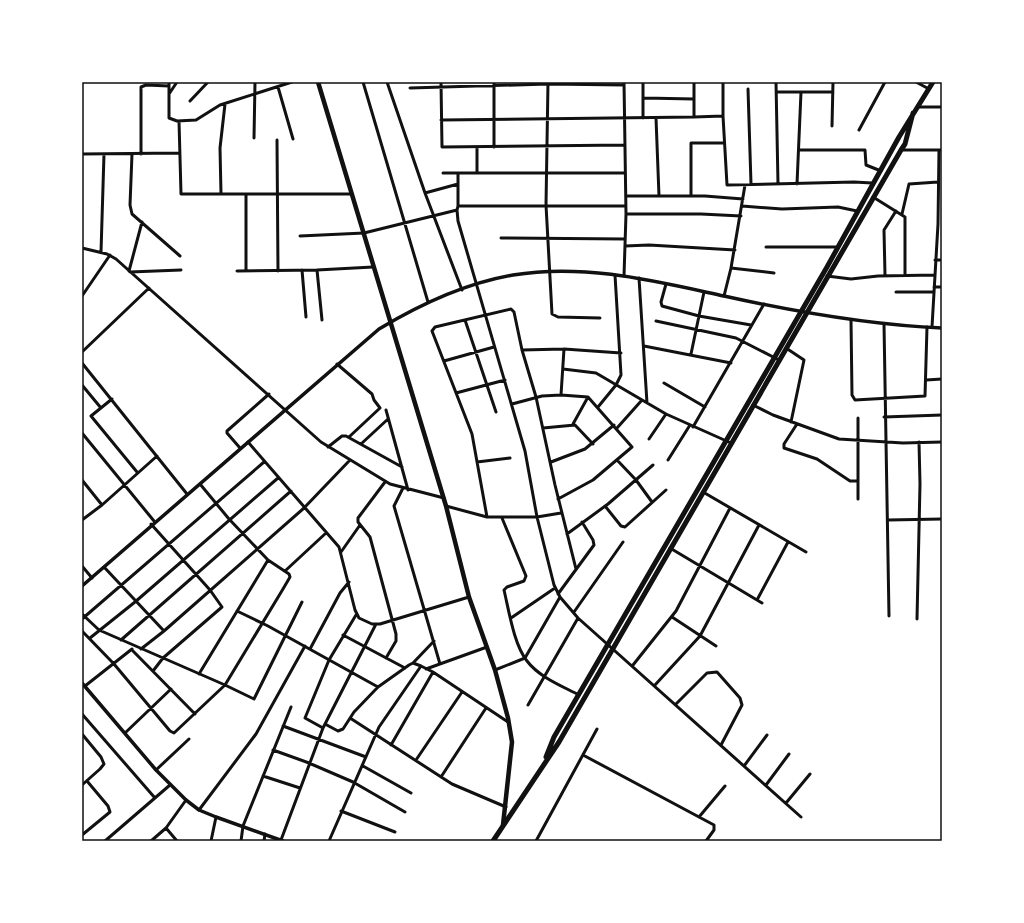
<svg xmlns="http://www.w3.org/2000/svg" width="1024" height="923" font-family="'IBM Plex Serif',serif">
<rect width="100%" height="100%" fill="#fff"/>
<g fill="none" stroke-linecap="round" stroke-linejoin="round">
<!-- minor -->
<path stroke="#111" stroke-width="3" d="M 169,82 L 169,118 L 177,121 L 196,120 L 220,105 L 292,82
M 363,82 L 428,302
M 387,82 L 425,193 L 462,290
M 441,82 L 442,147 L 625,145
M 548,82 L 546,205 L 552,314 L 558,317 L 600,318
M 624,82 L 626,214 L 624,276
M 694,82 L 694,117 L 723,116
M 723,82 L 723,116 L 727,185 L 854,182 L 872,183
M 776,82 L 778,184
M 916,82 L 929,89
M 278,87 L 293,139
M 410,88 L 548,84 L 624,85
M 748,89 L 751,184
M 776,92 L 833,92
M 169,94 L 177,82
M 644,98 L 694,99
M 190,101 L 208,82
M 918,107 L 942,107
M 643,118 L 643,82
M 656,118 L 659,196
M 441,120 L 694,117
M 179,121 L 181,194 L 352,194
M 832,126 L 833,82
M 859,130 L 885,82
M 254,138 L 255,82
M 277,140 L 278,271
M 477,147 L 477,173
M 494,147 L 494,82
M 799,150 L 865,150 L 866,165 L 881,171
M 902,150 L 942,150
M 82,154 L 179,153
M 132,154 L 130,205 L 132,214 L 180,256
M 141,154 L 141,87 L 146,85 L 169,86
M 443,173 L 625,173
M 458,173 L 458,206 L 625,206
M 797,184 L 801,92
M 425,193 L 458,184
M 221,194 L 220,148 L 225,104
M 626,196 L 705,196 L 743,199
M 691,196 L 691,143 L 724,143
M 873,197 L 905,217 L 905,275
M 458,206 L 457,210 L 458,221 L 525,451 L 537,517 L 554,585 L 560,597 L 578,618 L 801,817
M 742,206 L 782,209 L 838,207 L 857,211
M 626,214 L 701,214 L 741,216
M 902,214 L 909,184 L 938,182
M 300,236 L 364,233 L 457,210
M 501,238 L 625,239
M 625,246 L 649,245 L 735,250
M 766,247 L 838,247
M 82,248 L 107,254 L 116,259 L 321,442 L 390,484 L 444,498
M 101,252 L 104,154
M 935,260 L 942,260
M 731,268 L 774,273
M 302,270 L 306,317
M 317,270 L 322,320
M 129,271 L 142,222
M 237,271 L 317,270 L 373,267
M 246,271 L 246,194
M 130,272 L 181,270
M 885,275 L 884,230 L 896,211
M 827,276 L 851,279 L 878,276 L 935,275
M 639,278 L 647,403
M 666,284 L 661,302 L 662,306 L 699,316 L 751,325
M 934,287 L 942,287
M 896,292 L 934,292
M 82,296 L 110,255
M 724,296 L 731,268 L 745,185
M 465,320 L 496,412
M 851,320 L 852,395 L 855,400 L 925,396 L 927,327
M 656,321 L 736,338 L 779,360
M 884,324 L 889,616
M 932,327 L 938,224 L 939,150
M 644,346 L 731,363
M 786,348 L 804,360 L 791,422
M 522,350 L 564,349 L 621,353
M 82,352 L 149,288
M 691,354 L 704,292
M 444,361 L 494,347
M 82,363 L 187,494
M 337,364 L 372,394 L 374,400 L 380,408 L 349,437
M 563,369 L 596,373 L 666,414 L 731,443
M 926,380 L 942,379
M 664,383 L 705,407
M 82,385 L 101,408
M 456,393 L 505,380
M 112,399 L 91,416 L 137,472
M 512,404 L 542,396 L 561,395 L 564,349
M 753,405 L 773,415 L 839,439 L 903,443 L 942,442
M 598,407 L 616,385 L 621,375 L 615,275
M 386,410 L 408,490
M 884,417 L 942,415
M 858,418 L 858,499
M 573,424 L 588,397
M 797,424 L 784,444 L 784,448 L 817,459 L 850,481 L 858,481
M 693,427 L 764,304
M 543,428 L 575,425 L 593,444
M 617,428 L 642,400
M 82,433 L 154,521
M 649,439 L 666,414
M 248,442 L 339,547 L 355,610 L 359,618 L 372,624 L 380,624 L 469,597
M 361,444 L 388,419
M 328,447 L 342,436 L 346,436 L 402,467
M 240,448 L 227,433 L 227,431 L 269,394
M 617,460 L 636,480 L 652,502
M 668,460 L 690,425
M 477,462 L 510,458
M 551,462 L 585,449 L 614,425
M 82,480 L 102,505
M 385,482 L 358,518 L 358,522 L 370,537 L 396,634 L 396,641 L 386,658
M 200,484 L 229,519 L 268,560
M 403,488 L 394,506 L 440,664
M 703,492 L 806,552
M 558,499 L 593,480 L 632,447 L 588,397 L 561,395
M 446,506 L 487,517 L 537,517 L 561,513
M 605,506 L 621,526 L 625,527 L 666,490
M 487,517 L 472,434 L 432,331 L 435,327 L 511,309 L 514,312 L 522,350 L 536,397 L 555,485 L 576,569
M 502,518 L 526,576 L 524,581 L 507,587 L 504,590 C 509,611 514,645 527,661 C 539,677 562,686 579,695
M 82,520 L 102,505 L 157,456
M 888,520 L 942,519
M 151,524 L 210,590 L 222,607 L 163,658 L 153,671
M 567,534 L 608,504 L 653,465
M 670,548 L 762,603
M 341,552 L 360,525
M 82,566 L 92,578
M 104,567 L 164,631
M 285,571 L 326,533
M 558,594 L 594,545 L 593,540 L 582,522
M 757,600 L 788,542
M 237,611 L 268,626 L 378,687
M 574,612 L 623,542
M 82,614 L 99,630 L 225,685 L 254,699 L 302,602
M 672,617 L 716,646
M 511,618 L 555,588
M 82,619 L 264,462
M 917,619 L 920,484 L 919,442
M 82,631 L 114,664 L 170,731 L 174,733 L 225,685 L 283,589 L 290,577 L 289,574 L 268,560 L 199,674
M 343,635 L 405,668
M 90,638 L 135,602 L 278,478
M 121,640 L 291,491
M 141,649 L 164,631 L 304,508 L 350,460
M 310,649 L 340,593 L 349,582
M 132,650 L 195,714
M 413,663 L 434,641
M 633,665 L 676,611 L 730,508
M 426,669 L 487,647
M 495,670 L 525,658 L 560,597
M 655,685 L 700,636 L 759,525
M 85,686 L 132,649
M 676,704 L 707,673 L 717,672 L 740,698 L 742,705 L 721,745
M 528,705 L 578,618
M 82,714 L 155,798
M 350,718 L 452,784 L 506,807
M 325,724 L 338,731 L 343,729 L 354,712 L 378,687 L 409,665 L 413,663 L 421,666
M 283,726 L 366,757
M 323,728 L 305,718 L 329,660 L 356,615
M 125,733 L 171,689
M 82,734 L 101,757 L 104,764 L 100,769 L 82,785
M 391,745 L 433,672
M 273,750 L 309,763 L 353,782 L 405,812
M 583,755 L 714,825 L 714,830 L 706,841
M 416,760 L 462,692
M 363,766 L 411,793
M 744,766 L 767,735
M 156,770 L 189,739
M 263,776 L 300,788
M 441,777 L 486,708
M 766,785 L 789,754
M 786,803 L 810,774
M 199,810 L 256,734 L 305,646
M 341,811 L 395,832
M 699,817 L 725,786
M 166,828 L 177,841
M 82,835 L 110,812 L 108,806 L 87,781
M 281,840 L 323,728 L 376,624
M 105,841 L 170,785
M 151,841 L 166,828 L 186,800
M 211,841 L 216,817
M 241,841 L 243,826 L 291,707
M 264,841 L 265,834
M 329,841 L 379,727 L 421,666 L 433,672 L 508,722
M 536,841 L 597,729"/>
<!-- tertiary -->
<path stroke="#111" stroke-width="3.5" d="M 82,586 L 379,329 C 419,305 466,283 513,275 C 584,263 655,281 724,296 C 796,312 869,325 942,328
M 82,683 L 156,770 L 186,800 L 199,810 L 216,817 L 283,841"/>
<!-- primary -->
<path stroke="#111" stroke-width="4.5" d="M 318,82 L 446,506 L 469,597 L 495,670 L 508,718 L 512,742 L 503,825"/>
<!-- trunk -->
<path stroke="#111" stroke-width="5" d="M 546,757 L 554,737 L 827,267 L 899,137 L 933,82
M 493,841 L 559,742 L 901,150 L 905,144 L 913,113"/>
</g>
<!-- border -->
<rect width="1024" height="923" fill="none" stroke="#ffffff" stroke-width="166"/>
<rect x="83" y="83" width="858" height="757" fill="none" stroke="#111" stroke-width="1.5"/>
</svg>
